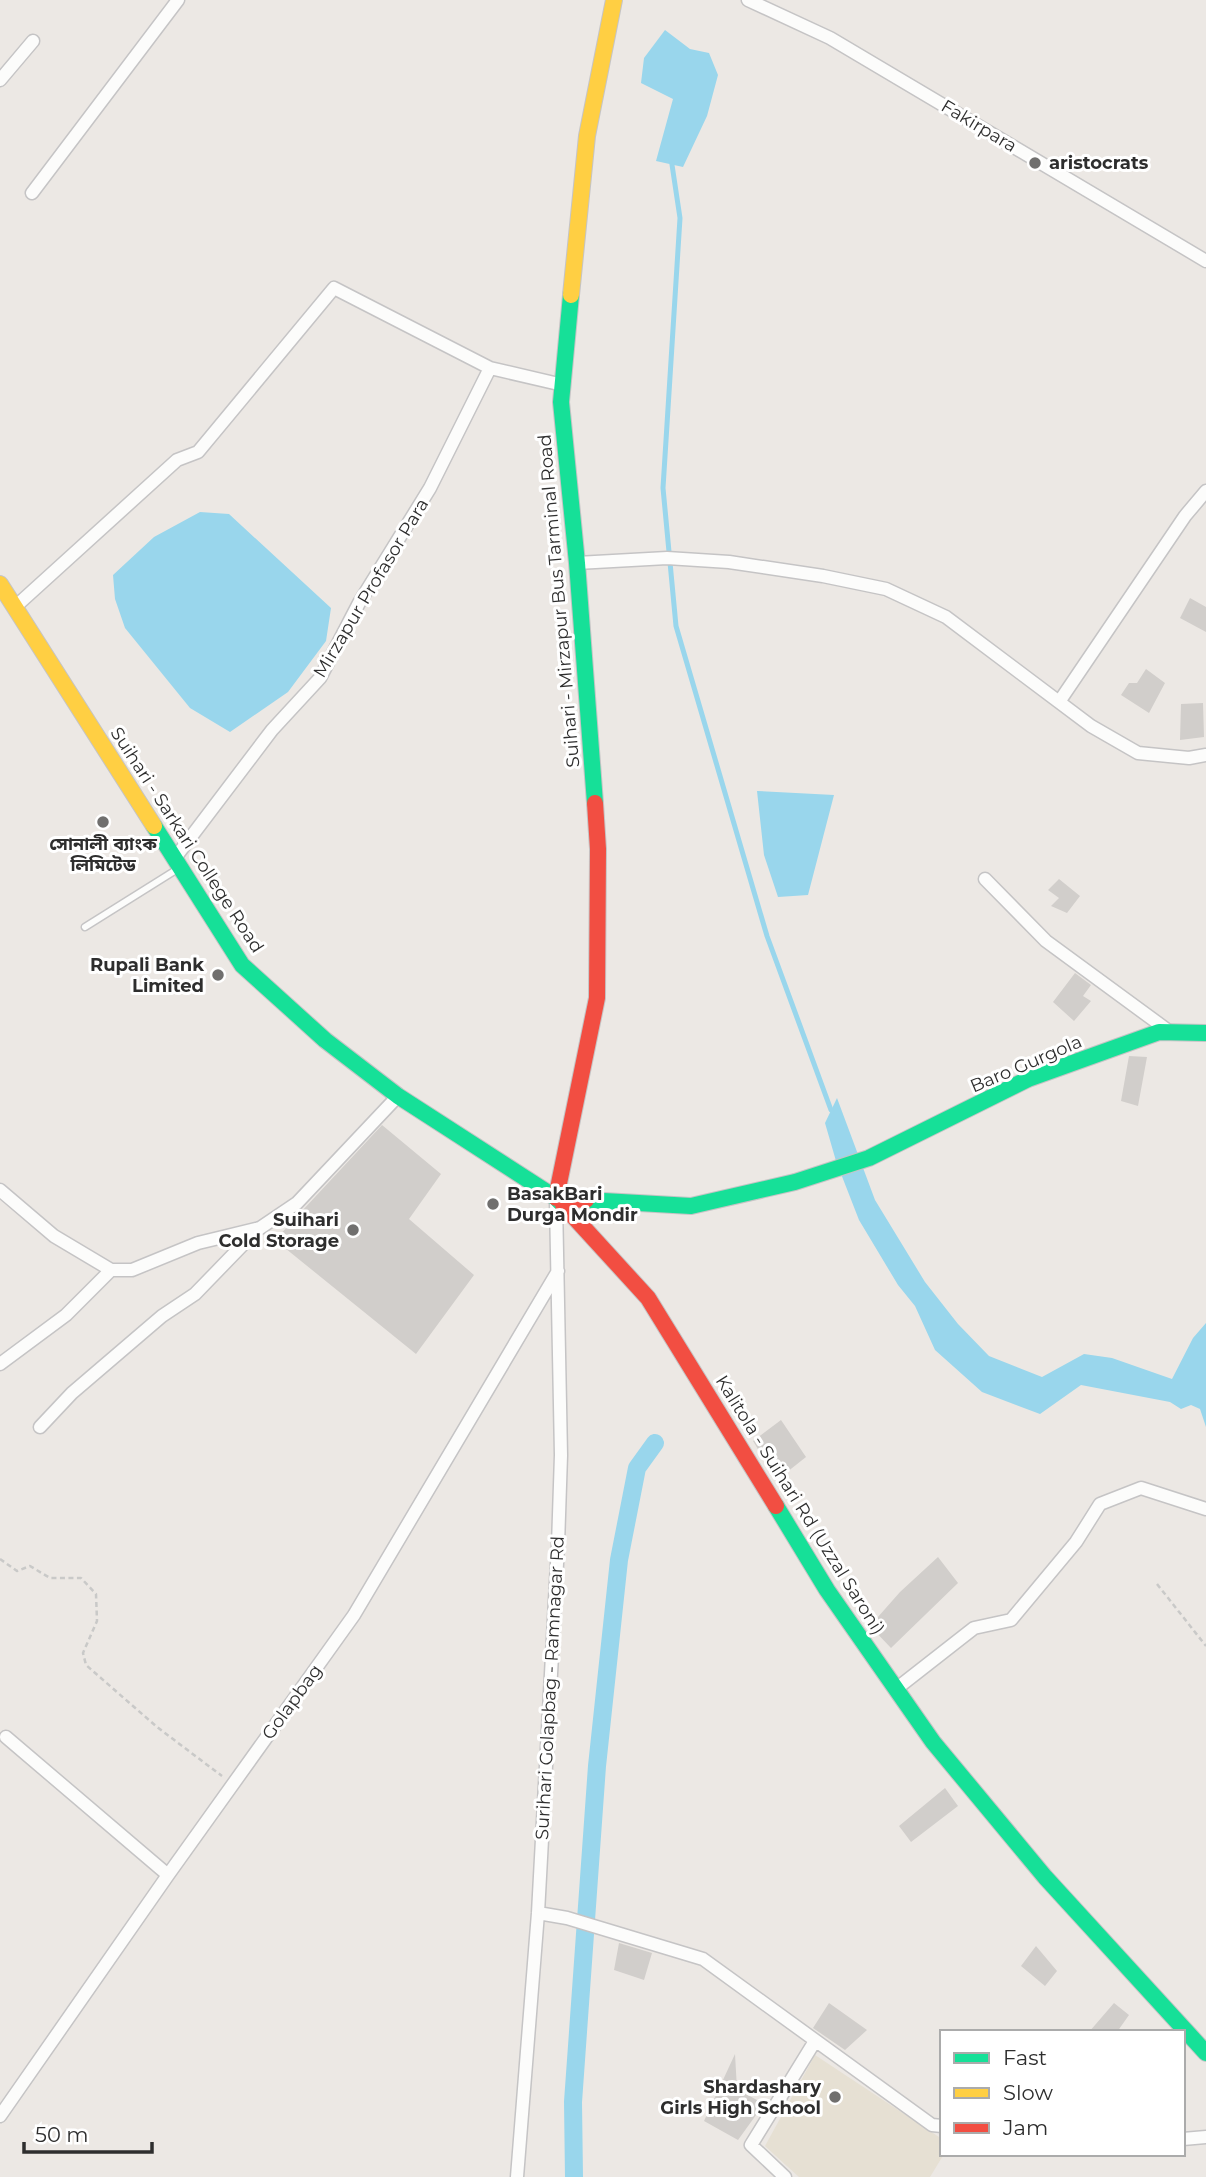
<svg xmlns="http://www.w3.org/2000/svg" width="1206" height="2177" font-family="Montserrat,'Noto Sans Bengali',sans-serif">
<rect width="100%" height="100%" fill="#ece8e4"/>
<!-- education -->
<path fill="#e6e0d3" d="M 815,2055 L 942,2139 L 942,2154 L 944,2154 L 930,2177 L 799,2177 L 765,2146 Z"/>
<!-- water -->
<path fill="#99d6ec" d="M 665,30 L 690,49 L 709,53 L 718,75 L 707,116 L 683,167 L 656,161 L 673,99 L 641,83 L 644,58 Z
M 200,512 L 229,514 L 331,608 L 326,641 L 288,692 L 230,732 L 190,708 L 125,628 L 115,599 L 113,575 L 154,537 Z
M 757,791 L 834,795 L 808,895 L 778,897 L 764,855 Z
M 837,1098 L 875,1200 L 925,1282 L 958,1324 L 989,1356 L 1042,1377 L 1084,1354 L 1112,1358 L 1172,1379 L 1193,1338 L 1206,1323 L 1206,1427 L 1200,1409 L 1191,1405 L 1181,1409 L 1170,1402 L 1081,1385 L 1040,1414 L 982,1392 L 935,1350 L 915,1306 L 898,1285 L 859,1220 L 836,1161 L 825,1123 Z"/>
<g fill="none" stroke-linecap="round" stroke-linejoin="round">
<!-- stream -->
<path stroke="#99d6ec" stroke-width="5" d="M 671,158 L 680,218 L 663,488 L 676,626 L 767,936 L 831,1110"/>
<!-- canal -->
<path stroke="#99d6ec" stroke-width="18" d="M 574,2177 L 573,2102 L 597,1766 L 619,1560 L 637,1468 L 655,1443"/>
</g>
<!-- building -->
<path fill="#d1cecb" d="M 1190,598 L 1206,607 L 1206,632 L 1180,618 Z
M 1146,669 L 1165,683 L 1149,713 L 1121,695 L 1129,683 L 1137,683 Z
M 1203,703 L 1204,737 L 1180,740 L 1181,704 Z
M 1059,879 L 1080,896 L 1067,913 L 1051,906 L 1059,898 L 1048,890 Z
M 1075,973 L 1091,985 L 1083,996 L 1091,1001 L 1074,1021 L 1053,1002 Z
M 1129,1056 L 1147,1057 L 1138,1106 L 1121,1101 Z
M 382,1125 L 441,1174 L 409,1219 L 474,1275 L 416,1354 L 275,1240 Z
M 781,1420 L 806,1457 L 777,1480 L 753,1441 Z
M 938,1557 L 958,1583 L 891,1648 L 870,1626 L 900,1592 Z
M 945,1788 L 958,1806 L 911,1842 L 899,1826 Z
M 619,1943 L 652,1953 L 644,1980 L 614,1970 Z
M 1036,1946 L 1057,1971 L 1045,1986 L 1021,1966 Z
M 829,2003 L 867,2030 L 845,2050 L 813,2028 Z
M 1114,2003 L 1129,2015 L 1117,2032 L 1089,2032 Z
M 735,2054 L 737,2089 L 764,2104 L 738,2140 L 704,2121 Z"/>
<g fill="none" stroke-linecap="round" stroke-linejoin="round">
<!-- lane casing -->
<g stroke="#c5c4c5" stroke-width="9">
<path id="lane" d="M 85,927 L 176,870"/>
</g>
<!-- street casing -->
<g stroke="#c5c4c5" stroke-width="15">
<path id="street" d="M 748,0 L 830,38 L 1206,261
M 0,80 L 33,41
M 32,193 L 178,0
M 577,563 L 667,558 L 729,562 L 823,576 L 886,589 L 946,617 L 1091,726 L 1138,753 L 1189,758 L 1206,755
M 15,607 L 177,460 L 198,452 L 334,288 L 490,368
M 1059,702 L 1185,516 L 1206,491
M 175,858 L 272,730 L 320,678 L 359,603 L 430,488 L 490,368 L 563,385
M 985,879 L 1046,941 L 1170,1032
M 0,1190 L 54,1236 L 111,1270 L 132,1270 L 198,1243 L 260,1228 L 297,1203 L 398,1096
M 0,1364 L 66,1315 L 111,1270
M 40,1427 L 72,1393 L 162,1316 L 195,1294 L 259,1228
M 896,1689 L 974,1628 L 1011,1620 L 1076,1542 L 1100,1504 L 1141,1488 L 1206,1509
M 6,1737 L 168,1875
M 538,1913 L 567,1918 L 703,1959 L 932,2125 L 942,2126
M 0,2116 L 168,1875 L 354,1615 L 558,1271
M 1183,2139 L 1206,2137
M 517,2177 L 538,1913 L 558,1545 L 561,1455 L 556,1202
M 785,2177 L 751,2145 L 815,2041"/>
</g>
<!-- fast casing -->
<g stroke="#c5c4c5" stroke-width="18">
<path id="fast" d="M 571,295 L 561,402 L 577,563 L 595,803
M 154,826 L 242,965 L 325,1040 L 398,1096 L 556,1198 L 563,1205
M 586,1200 L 691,1206 L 795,1182 L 869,1158 L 1028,1079 L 1159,1032 L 1206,1033
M 776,1506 L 827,1590 L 933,1742 L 1045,1877 L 1206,2053"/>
</g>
<!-- slow casing -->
<g stroke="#c5c4c5" stroke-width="18">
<path id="slow" d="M 571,295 L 587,136 L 614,0
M 0,584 L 154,826"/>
</g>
<!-- jam casing -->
<g stroke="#c5c4c5" stroke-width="18">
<path id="jam" d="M 586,1200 L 556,1198 L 597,998 L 598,849 L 595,803
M 563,1205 L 648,1298 L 776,1506"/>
</g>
<!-- path -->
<path stroke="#c9c9c8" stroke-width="2.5" stroke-dasharray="5 3.5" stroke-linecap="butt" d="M 0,1559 L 17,1571 L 30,1566 L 50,1578 L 81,1578 L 96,1594 L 97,1621 L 83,1653 L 86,1665 L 157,1727 L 222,1776
M 1157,1584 L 1206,1646"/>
<!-- lane -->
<use href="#lane" stroke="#fcfcfb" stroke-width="6"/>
<!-- street -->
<use href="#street" stroke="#fcfcfb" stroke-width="12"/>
<!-- fast -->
<use href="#fast" stroke="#16e098" stroke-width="16"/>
<!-- slow -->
<use href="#slow" stroke="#ffcf43" stroke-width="16"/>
<!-- jam -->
<use href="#jam" stroke="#f24e42" stroke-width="16"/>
</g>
<!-- markers -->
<g fill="#706f6e" stroke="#fff" stroke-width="2.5">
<circle cx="1035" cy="163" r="7"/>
<circle cx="103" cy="822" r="7"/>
<circle cx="218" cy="975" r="7"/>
<circle cx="493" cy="1204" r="7"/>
<circle cx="353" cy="1230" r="7"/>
<circle cx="835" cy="2097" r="7"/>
</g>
<g text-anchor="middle" stroke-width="6" stroke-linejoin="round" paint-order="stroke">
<!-- street labels -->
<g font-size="18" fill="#2e2e2e" stroke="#fff">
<text transform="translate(979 126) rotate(31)" y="6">Fakirpara</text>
<text transform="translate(371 588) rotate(-59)" y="6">Mirzapur Profasor Para</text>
<text transform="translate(559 601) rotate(-95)" y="6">Suihari - Mirzapur Bus Tarminal Road</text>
<text transform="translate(187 840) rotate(57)" y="6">Suihari - Sarkari College Road</text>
<text transform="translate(1026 1064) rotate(-23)" y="6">Baro Gurgola</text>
<text transform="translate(800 1505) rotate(58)" y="6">Kalitola - Suihari Rd (Uzzal Saroni)</text>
<text transform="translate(550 1688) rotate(-87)" y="6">Surihari Golapbag - Ramnagar Rd</text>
<text transform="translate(292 1702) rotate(-54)" y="6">Golapbag</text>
</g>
<!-- poi labels -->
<g font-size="18" font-weight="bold" fill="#2e2e2e" stroke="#fff" text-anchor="end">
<text x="1049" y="169" text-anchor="start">aristocrats</text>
<text x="103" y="850" text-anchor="middle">সোনালী ব্যাংক<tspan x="103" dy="21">লিমিটেড</tspan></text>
<text x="204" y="971">Rupali Bank<tspan x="204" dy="21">Limited</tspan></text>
<text x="507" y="1200" text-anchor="start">BasakBari<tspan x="507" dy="21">Durga Mondir</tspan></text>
<text x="339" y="1226">Suihari<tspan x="339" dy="21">Cold Storage</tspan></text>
<text x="821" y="2093">Shardashary<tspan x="821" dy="21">Girls High School</tspan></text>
</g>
</g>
<!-- legend -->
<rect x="940" y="2030" width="245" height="126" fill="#ffffff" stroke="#ababab" stroke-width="2"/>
<rect x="954" y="2053" width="35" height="10" fill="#16e098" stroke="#ababab" stroke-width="2"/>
<text x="1003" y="2065" font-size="21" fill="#2e2e2e">Fast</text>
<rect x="954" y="2088" width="35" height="10" fill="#ffcf43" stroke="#ababab" stroke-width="2"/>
<text x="1003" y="2100" font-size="21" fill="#2e2e2e">Slow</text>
<rect x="954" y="2123" width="35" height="10" fill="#f24e42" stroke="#ababab" stroke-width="2"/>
<text x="1003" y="2135" font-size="21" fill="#2e2e2e">Jam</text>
<!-- scale -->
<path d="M24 2142v10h128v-10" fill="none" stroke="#2e2e2e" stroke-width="3.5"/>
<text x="35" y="2142" font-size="21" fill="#2e2e2e" stroke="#ffffff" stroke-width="5" paint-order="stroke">50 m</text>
</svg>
